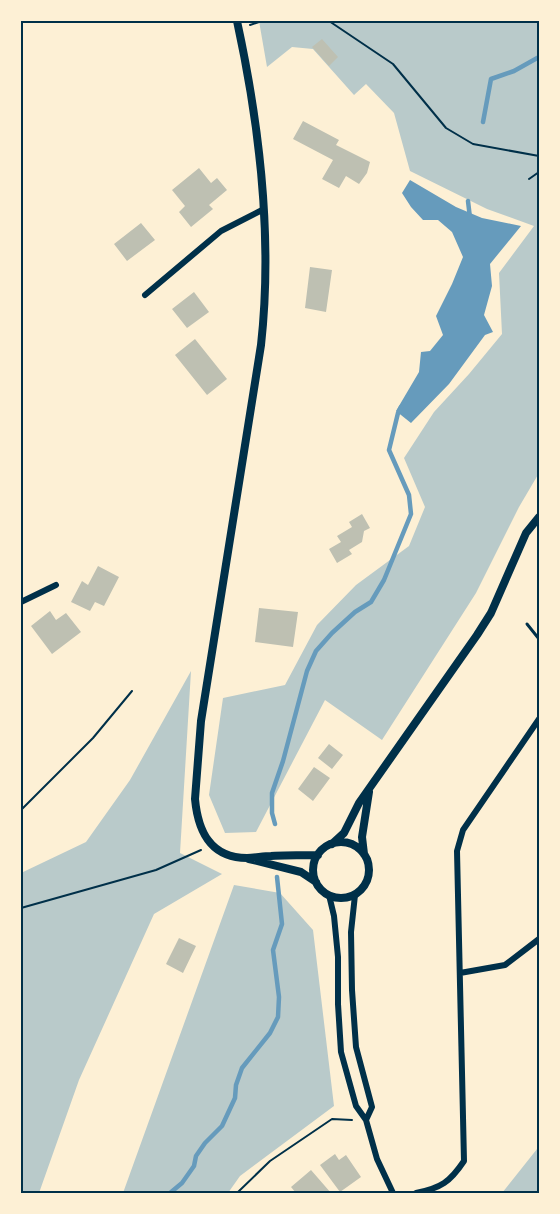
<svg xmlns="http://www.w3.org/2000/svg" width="560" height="1214" font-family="'Work Sans',sans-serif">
<rect width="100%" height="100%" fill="#fdf0d5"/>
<!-- green -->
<path fill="#b9caca" d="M 259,21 L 539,21 L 539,473 L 519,507 L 476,593 L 382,740 L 325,700 L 256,832 L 225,833 L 209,795 L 223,698 L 285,685 L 317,625 L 356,585 L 409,546 L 425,507 L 404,458 L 434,412 L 469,374 L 502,334 L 499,273 L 534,226 L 487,209 L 410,171 L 394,113 L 366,84 L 354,95 L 313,49 L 292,47 L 267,67 Z
M 191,671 L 180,853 L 222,874 L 154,914 L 79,1080 L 39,1193 L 21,1193 L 21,873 L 86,842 L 130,780 Z
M 234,885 L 280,893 L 313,930 L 334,1106 L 240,1176 L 228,1193 L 123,1193 Z
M 539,1148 L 539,1193 L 502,1193 L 537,1149 Z"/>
<!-- water -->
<path fill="#669bbc" d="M 410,180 L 456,207 L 482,218 L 521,226 L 490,264 L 492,286 L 484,315 L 493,332 L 485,335 L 449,384 L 411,423 L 396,411 L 419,372 L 421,352 L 430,351 L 443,335 L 436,316 L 452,284 L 463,257 L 452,232 L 438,220 L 423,220 L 411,207 L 402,193 Z"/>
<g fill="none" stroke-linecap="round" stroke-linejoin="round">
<!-- stream -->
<path stroke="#669bbc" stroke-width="4.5" d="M 483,122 L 491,79 L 514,71 L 539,57
M 468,201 L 470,218
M 275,824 L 272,813 L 272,793 L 283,761 L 307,671 L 316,651 L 332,633 L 355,612 L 371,602 L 384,580 L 411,514 L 409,495 L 389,450 L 398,413 L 401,407
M 170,1193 L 182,1183 L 194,1166 L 196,1156 L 205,1143 L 222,1126 L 235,1098 L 236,1085 L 242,1068 L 270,1033 L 278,1017 L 279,997 L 273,950 L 282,924 L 277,877"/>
</g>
<!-- building -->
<path fill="#bec0b2" d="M 322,39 L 338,57 L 329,66 L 312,47 Z
M 303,121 L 339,140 L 336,145 L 370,162 L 367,173 L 359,184 L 346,176 L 339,188 L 322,179 L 333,160 L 293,139 Z
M 199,168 L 211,183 L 217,178 L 227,190 L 209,205 L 213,209 L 191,227 L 179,212 L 185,206 L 172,190 Z
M 141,223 L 155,240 L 127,261 L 114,244 Z
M 310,267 L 332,270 L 326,312 L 305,308 Z
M 194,292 L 209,312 L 187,328 L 172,309 Z
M 195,339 L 227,379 L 207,395 L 175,355 Z
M 362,514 L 370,528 L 364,531 L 362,542 L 349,550 L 352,554 L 337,563 L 329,549 L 341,542 L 337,536 L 352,527 L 349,522 Z
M 98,566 L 119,577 L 104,606 L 95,602 L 90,611 L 71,602 L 82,581 L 88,585 Z
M 259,608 L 298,612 L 293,647 L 255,642 Z
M 50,611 L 56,620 L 66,613 L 81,632 L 52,654 L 31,626 Z
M 329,744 L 343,755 L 332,769 L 318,758 Z
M 314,767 L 330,778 L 313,801 L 298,789 Z
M 179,938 L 196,946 L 183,973 L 166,964 Z
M 335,1154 L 339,1160 L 346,1155 L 361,1177 L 340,1192 L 320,1165 Z
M 311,1170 L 331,1193 L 296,1193 L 291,1187 Z"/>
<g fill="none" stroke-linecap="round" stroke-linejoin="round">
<!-- path -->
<path stroke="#003049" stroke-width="2" d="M 329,21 L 393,64 L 446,128 L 473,144 L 539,156
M 250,25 L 262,21
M 529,179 L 539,172
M 21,810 L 93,738 L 132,691
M 21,908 L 156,870 L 201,850
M 237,1193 L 270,1161 L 332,1119 L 352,1120"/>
<!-- service -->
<path stroke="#003049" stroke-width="3" d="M 527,624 L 539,639"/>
<!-- minor -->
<path stroke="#003049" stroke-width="6" d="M 145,295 L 221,231 L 264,209
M 21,602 L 56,585
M 329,895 L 334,916 L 338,957 L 338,1004 L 341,1052 L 356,1106 L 366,1120 L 377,1159 L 393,1193
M 355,895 L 351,932 L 352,990 L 356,1047 L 372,1107 L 366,1120
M 460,973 L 505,965 L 539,939
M 416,1193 C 441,1188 450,1182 464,1161 L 457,851 L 463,830 L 539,719"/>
<!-- tertiary -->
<path stroke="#003049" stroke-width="8" d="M 237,21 C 260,127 273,237 261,345 L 201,721 L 195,799 C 198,831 210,858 247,858 C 255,858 263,856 271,856 C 286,855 302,855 318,855
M313 870a28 28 0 1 1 56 0a28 28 0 1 1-56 0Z
M 332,844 L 344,833 L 359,803 L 477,635 L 491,613 L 526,533 L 539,517
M 364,854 L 362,837 L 369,792
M 249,859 L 301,872 L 316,882"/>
</g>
<!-- border -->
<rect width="560" height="1214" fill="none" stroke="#fdf0d5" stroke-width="45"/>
<rect x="22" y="22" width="516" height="1170" fill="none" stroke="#003049" stroke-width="2"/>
</svg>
